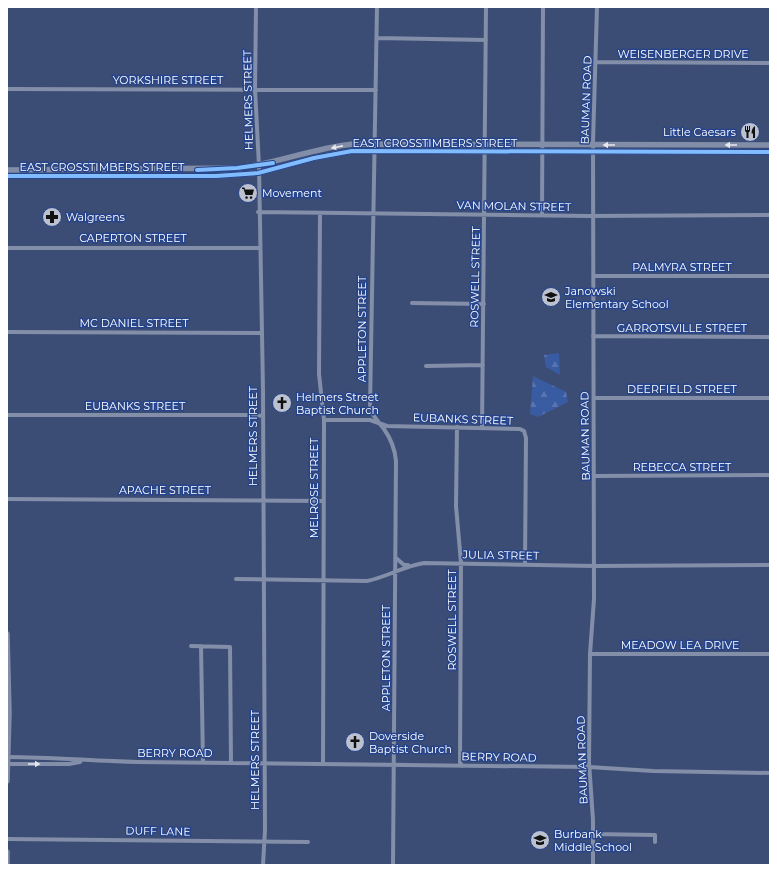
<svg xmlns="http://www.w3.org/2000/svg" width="777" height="872" font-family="Montserrat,sans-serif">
<defs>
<pattern id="forest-firs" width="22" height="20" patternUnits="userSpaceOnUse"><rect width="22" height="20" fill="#395ba2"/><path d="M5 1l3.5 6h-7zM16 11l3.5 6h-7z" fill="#5774b0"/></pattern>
</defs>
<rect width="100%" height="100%" fill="#3c4d75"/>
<!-- forest -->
<path fill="url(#forest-firs)" d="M 559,353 L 560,375 L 546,367 L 544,355 Z
M 533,376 L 566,392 L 568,402 L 538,417 L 530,414 Z"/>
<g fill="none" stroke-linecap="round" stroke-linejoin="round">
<!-- minor -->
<path stroke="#838ea8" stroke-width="4" d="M 256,7 L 255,89 L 259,166 L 263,390 L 265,830 L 263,865
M 377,7 L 370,408 C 373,417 378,421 384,429 C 391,439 395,449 396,461 L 393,865
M 377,38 L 486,40
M 597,62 L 770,63
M 7,89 L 376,90
M 258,212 L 589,216 L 770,215
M 320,213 L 319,374 L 324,420 L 323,764
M 542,215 L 543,7
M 7,248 L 259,248
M 594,276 L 770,276
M 412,303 L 484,304
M 7,332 L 261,333
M 593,336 L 770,337
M 426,366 L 483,365
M 594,398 L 770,398
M 7,415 L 253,415 L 263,416
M 324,420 L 370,420 L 387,426 L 520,429 L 524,431 L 526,438 L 525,564
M 457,427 L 456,506 L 461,563 L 460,762 L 462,766
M 482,428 L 486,7
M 595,476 L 770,475
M 7,499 L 323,501
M 396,558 L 404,565 L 408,565
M 236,579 L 367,581 C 387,577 404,566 424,563 L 595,566 L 770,565
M 191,646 L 230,647 L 231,763
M 201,646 L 203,763
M 590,654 L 770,654
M 7,757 C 50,757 93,761 136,762 L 589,767 L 653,771 L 770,773
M 7,764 L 69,764 L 80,762
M 593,834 L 655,835 L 655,842
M 7,839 L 308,842
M 593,865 L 593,820 L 589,762 L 590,654 L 594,599 L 593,142 L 597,7"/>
<!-- major -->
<path stroke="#828ea7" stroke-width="5.5" d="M 7,170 L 237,168 C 276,164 313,148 353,144 L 770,145
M 7,176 L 216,176 L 258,173 L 314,158 L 352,151 L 770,152
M 7,634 L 9,713 L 7,781
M 7,852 L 7,865"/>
<!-- cycleway casing -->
<g stroke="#25448c" stroke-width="6">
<path id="cycleway" d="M 197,170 L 237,168 L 273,163
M 7,176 L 216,176 L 258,173 L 314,158 L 352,151 L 770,152"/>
</g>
<!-- cycleway -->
<use href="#cycleway" stroke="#80bcff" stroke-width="4"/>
</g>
<!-- one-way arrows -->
<defs><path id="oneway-solid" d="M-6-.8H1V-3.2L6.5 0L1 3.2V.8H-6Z"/></defs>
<g fill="#e6e8ed">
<use href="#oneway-solid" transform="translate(609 145) rotate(-180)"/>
<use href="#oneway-solid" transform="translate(731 145) rotate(180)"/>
<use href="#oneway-solid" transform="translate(337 147) rotate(169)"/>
</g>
<use fill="#e6e8ee" href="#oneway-solid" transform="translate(34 764)"/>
<!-- icons -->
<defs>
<g id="restaurant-disc" transform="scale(1)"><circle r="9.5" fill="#bbc1cf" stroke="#25448c"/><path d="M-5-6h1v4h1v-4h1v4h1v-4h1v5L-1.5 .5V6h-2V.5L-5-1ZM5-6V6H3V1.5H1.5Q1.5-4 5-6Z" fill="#111"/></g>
<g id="supermarket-disc" transform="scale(1)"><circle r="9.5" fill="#bbc1cf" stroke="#25448c"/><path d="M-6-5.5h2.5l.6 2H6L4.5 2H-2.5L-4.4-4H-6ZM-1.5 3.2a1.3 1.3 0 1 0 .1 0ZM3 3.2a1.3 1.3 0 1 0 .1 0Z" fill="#111"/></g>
<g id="pharmacy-disc" transform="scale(1)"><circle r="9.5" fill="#bbc1cf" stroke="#25448c"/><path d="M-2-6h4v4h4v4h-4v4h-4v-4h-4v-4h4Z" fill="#111"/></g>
<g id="school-disc" transform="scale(1)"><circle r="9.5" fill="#bbc1cf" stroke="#25448c"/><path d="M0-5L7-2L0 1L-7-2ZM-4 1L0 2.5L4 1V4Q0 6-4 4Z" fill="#111"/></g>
<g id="church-disc" transform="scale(1)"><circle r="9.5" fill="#bbc1cf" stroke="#25448c"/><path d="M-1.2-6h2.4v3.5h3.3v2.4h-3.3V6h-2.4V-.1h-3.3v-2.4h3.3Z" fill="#111"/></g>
</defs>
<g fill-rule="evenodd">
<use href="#restaurant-disc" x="750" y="132"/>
<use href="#supermarket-disc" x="248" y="193"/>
<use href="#pharmacy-disc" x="52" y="217"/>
<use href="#school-disc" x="551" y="297"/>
<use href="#church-disc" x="282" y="403"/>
<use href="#church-disc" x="355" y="742"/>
<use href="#school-disc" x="540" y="840"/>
</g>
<g text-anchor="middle" stroke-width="3" stroke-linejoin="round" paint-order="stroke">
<!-- street labels -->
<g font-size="11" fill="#fff" stroke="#25448c">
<text x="683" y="58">WEISENBERGER DRIVE</text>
<text x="168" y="84">YORKSHIRE STREET</text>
<text transform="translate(248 100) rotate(-91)" y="4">HELMERS STREET</text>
<text transform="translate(586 100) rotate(-88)" y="4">BAUMAN ROAD</text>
<text x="435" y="147">EAST CROSSTIMBERS STREET</text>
<text x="102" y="171">EAST CROSSTIMBERS STREET</text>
<text transform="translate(514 206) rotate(1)" y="4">VAN MOLAN STREET</text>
<text x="133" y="242">CAPERTON STREET</text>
<text x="682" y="271">PALMYRA STREET</text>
<text transform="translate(475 277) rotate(-89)" y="4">ROSWELL STREET</text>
<text x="134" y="327">MC DANIEL STREET</text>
<text x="682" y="332">GARROTSVILLE STREET</text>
<text transform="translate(362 329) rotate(-90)" y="4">APPLETON STREET</text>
<text x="682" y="393">DEERFIELD STREET</text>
<text x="135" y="410">EUBANKS STREET</text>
<text transform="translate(463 419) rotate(2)" y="4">EUBANKS STREET</text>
<text transform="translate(253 436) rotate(-90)" y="4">HELMERS STREET</text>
<text transform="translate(585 436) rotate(-91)" y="4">BAUMAN ROAD</text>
<text x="682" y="471">REBECCA STREET</text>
<text transform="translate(314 488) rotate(-90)" y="4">MELROSE STREET</text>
<text x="165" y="494">APACHE STREET</text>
<text transform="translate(501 555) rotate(1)" y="4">JULIA STREET</text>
<text transform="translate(452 620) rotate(-90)" y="4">ROSWELL STREET</text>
<text x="680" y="649">MEADOW LEA DRIVE</text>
<text transform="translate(386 658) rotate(-90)" y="4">APPLETON STREET</text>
<text x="175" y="757">BERRY ROAD</text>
<text transform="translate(499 757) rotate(1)" y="4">BERRY ROAD</text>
<text transform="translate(255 760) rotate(-90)" y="4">HELMERS STREET</text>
<text transform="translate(582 760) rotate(-92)" y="4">BAUMAN ROAD</text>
<text transform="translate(158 831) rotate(1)" y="4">DUFF LANE</text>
</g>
<!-- poi labels -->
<g font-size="11" fill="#fff" stroke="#25448c" text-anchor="start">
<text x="736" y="136" text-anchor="end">Little Caesars</text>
<text x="262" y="197">Movement</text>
<text x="66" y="221">Walgreens</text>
<text x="565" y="295">Janowski<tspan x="565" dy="13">Elementary School</tspan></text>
<text x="296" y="401">Helmers Street<tspan x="296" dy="13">Baptist Church</tspan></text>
<text x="369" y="740">Doverside<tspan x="369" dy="13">Baptist Church</tspan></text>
<text x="554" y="838">Burbank<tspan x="554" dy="13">Middle School</tspan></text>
</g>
</g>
<!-- border -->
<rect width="777" height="872" fill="none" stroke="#ffffff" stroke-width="16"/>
</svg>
